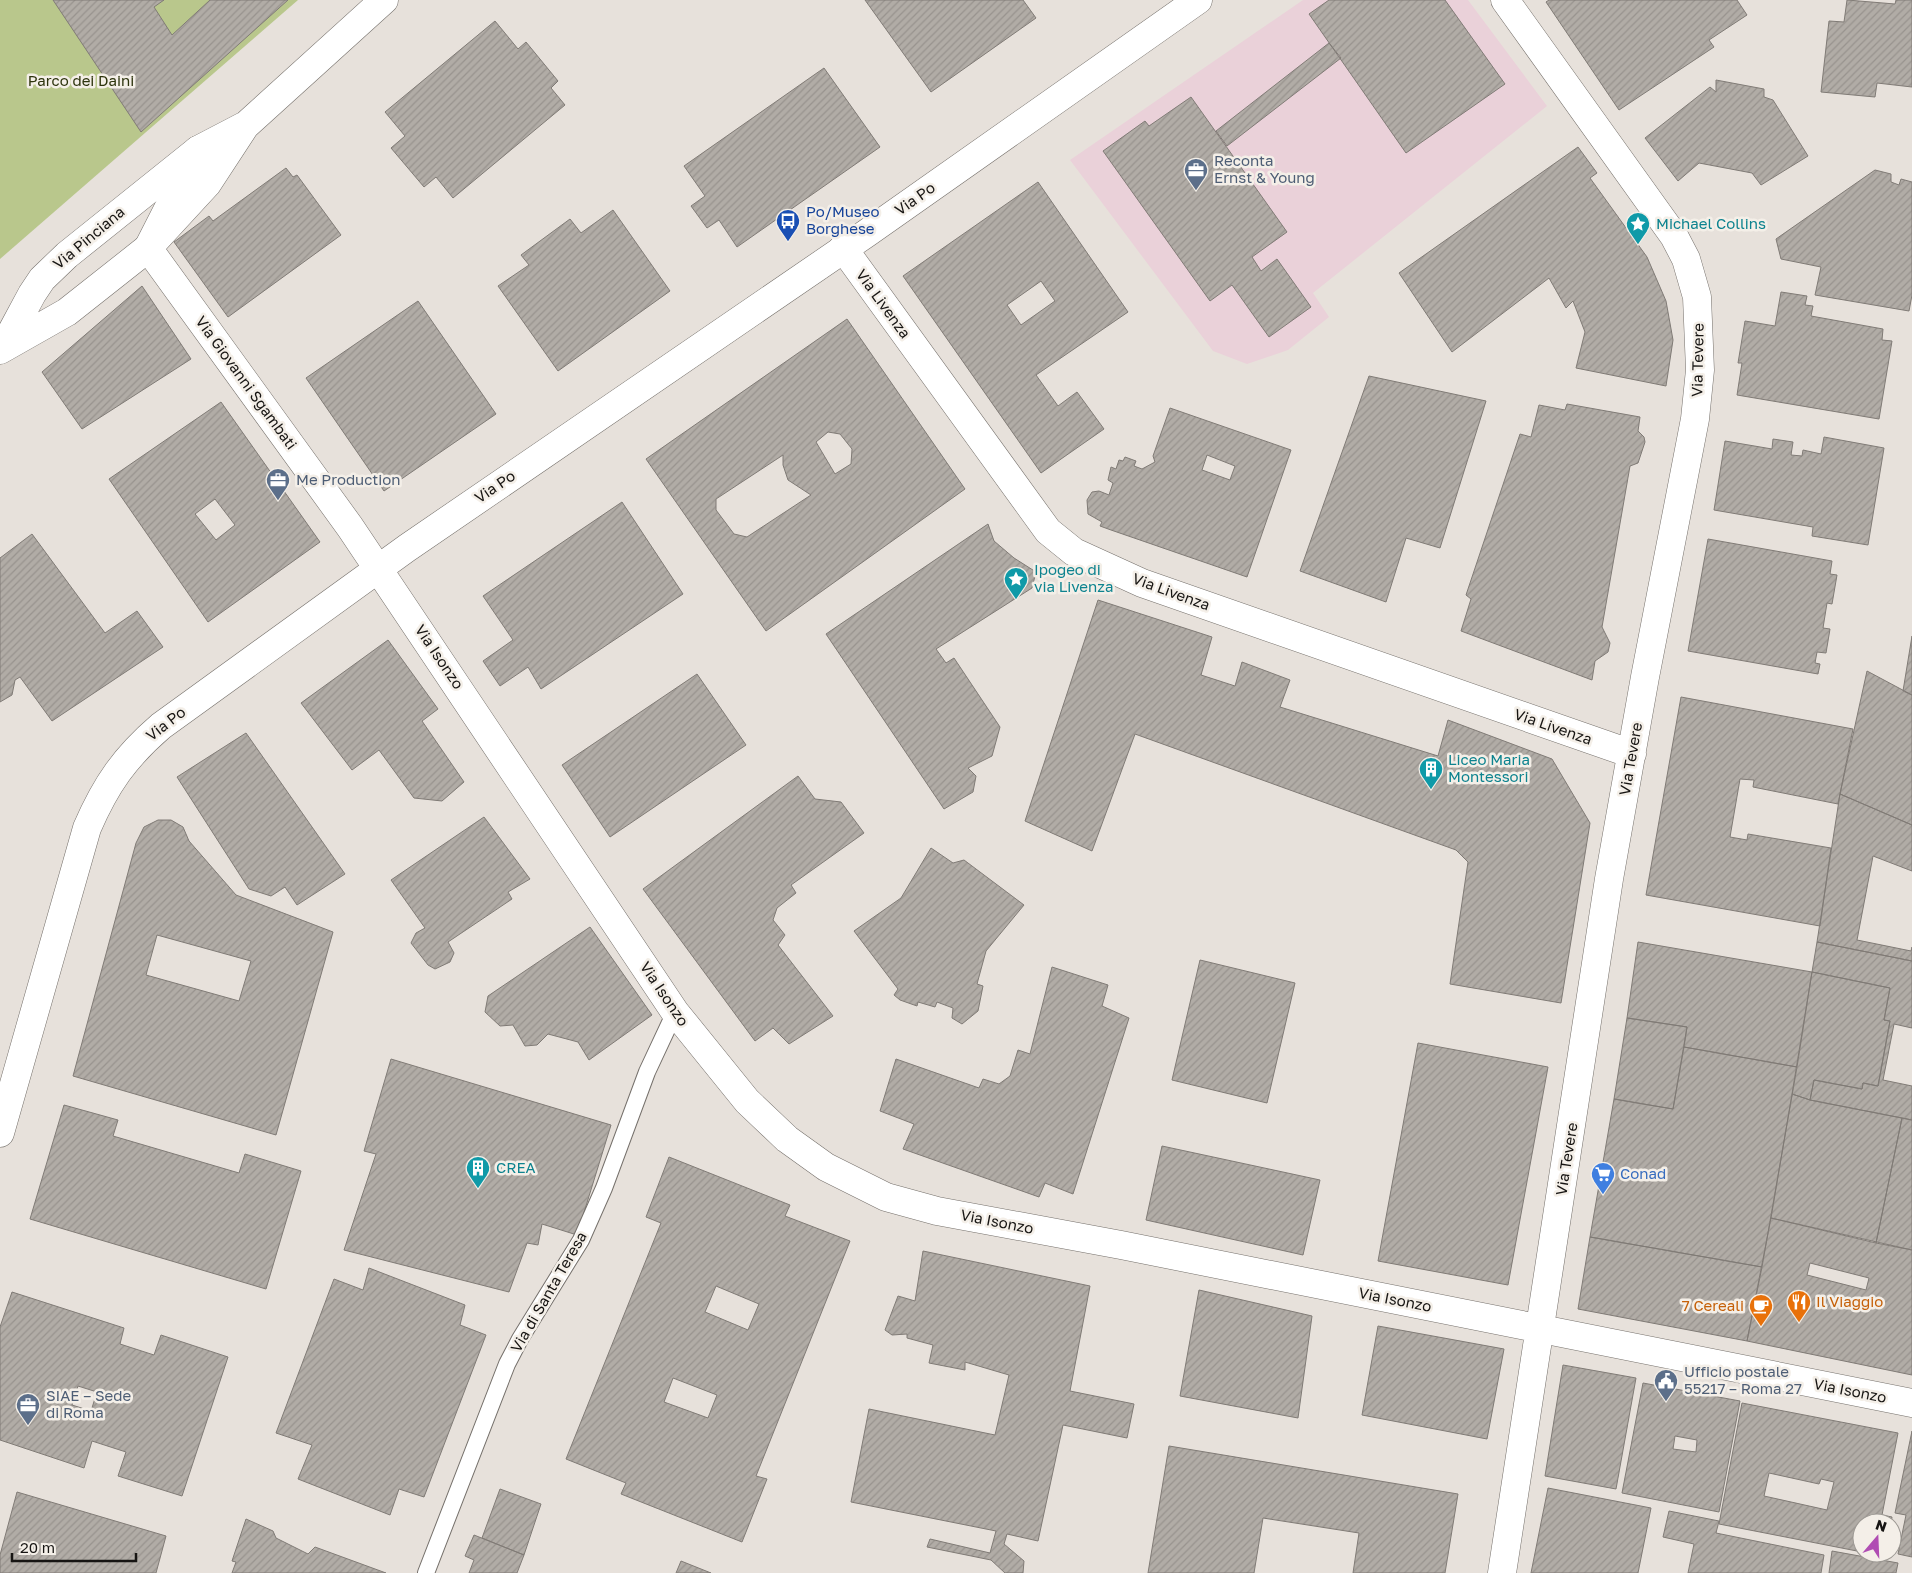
<svg xmlns="http://www.w3.org/2000/svg" width="1912" height="1573" font-family="'Golos Text',sans-serif">
<defs>
<pattern id="building-hatch" width="6" height="6" patternUnits="userSpaceOnUse" patternTransform="scale(1.25)"><rect width="6" height="6" fill="#b1aca6"/><path d="M-1 1l2-2M0 6l6-6M5 7l2-2" fill="none" stroke="#98938e"/></pattern>
</defs>
<rect width="100%" height="100%" fill="#e7e1db"/>
<!-- commercial -->
<path fill="#ead1d9" d="M 1303,0 L 1468,0 L 1547,106 L 1313,293 L 1329,317 L 1288,350 L 1247,364 L 1213,351 L 1070,160 Z"/>
<!-- park -->
<path fill="#b9c78c" d="M 0,0 L 298,0 L 0,259 Z"/>
<!-- building -->
<path fill="url(#building-hatch)" stroke="#807b76" fill-rule="evenodd" d="M 53,0 L 164,0 L 154,7 L 172,35 L 210,0 L 288,0 L 141,132 Z
M 865,0 L 1023,0 L 1036,18 L 931,92 Z
M 1329,0 L 1445,0 L 1505,84 L 1406,153 L 1309,14 Z
M 1549,0 L 1737,0 L 1747,15 L 1709,40 L 1714,47 L 1619,110 L 1546,2 Z
M 1847,0 L 1895,4 L 1896,0 L 1912,0 L 1912,87 L 1877,83 L 1875,97 L 1821,92 L 1829,21 L 1844,22 Z
M 495,21 L 518,49 L 526,42 L 558,81 L 551,88 L 565,105 L 453,198 L 436,177 L 424,187 L 391,148 L 405,136 L 385,112 Z
M 1329,43 L 1341,58 L 1227,146 L 1216,131 Z
M 824,68 L 880,147 L 737,247 L 719,220 L 707,228 L 691,206 L 705,196 L 684,166 Z
M 1716,80 L 1764,89 L 1764,97 L 1773,100 L 1808,156 L 1761,185 L 1752,173 L 1699,163 L 1678,181 L 1645,138 L 1710,87 L 1716,92 Z
M 1191,97 L 1287,232 L 1252,257 L 1261,271 L 1277,259 L 1311,307 L 1269,337 L 1232,285 L 1210,301 L 1103,151 L 1145,121 L 1149,126 Z
M 1578,147 L 1597,173 L 1590,178 L 1647,257 L 1666,301 L 1673,340 L 1666,386 L 1576,368 L 1585,332 L 1573,301 L 1566,308 L 1549,278 L 1452,352 L 1399,273 Z
M 286,168 L 293,177 L 297,175 L 341,235 L 228,317 L 174,242 L 209,216 L 213,221 Z
M 1875,170 L 1891,174 L 1891,182 L 1899,185 L 1901,179 L 1912,182 L 1912,295 L 1909,311 L 1815,295 L 1821,267 L 1781,259 L 1776,239 Z
M 1038,182 L 1128,312 L 1036,375 L 1058,406 L 1077,392 L 1104,429 L 1041,473 L 903,276 ZM 1041,281 L 1055,301 L 1021,325 L 1007,305 Z
M 613,210 L 670,291 L 558,371 L 498,286 L 529,265 L 521,255 L 570,219 L 581,233 Z
M 142,286 L 191,359 L 82,429 L 42,372 Z
M 1781,292 L 1807,296 L 1805,305 L 1813,306 L 1811,316 L 1883,329 L 1882,340 L 1892,341 L 1879,419 L 1737,395 L 1742,363 L 1738,363 L 1745,321 L 1775,326 Z
M 418,301 L 496,414 L 384,491 L 306,378 Z
M 847,319 L 965,489 L 766,631 L 646,459 ZM 828,432 L 840,434 L 852,449 L 851,464 L 835,474 L 816,442 ZM 783,455 L 783,465 L 788,480 L 811,495 L 747,537 L 734,534 L 716,510 L 716,499 Z
M 1369,376 L 1486,401 L 1440,548 L 1406,538 L 1386,602 L 1300,571 Z
M 221,402 L 320,542 L 208,622 L 109,479 ZM 215,499 L 235,525 L 216,540 L 195,514 Z
M 1567,404 L 1640,417 L 1638,431 L 1644,437 L 1645,442 L 1638,463 L 1630,466 L 1602,627 L 1610,643 L 1608,652 L 1595,661 L 1592,680 L 1461,631 L 1471,599 L 1466,595 L 1520,434 L 1531,437 L 1539,405 L 1565,410 Z
M 1170,408 L 1291,450 L 1247,577 L 1111,530 L 1100,526 L 1102,522 L 1088,514 L 1087,500 L 1092,492 L 1099,491 L 1109,495 L 1113,483 L 1108,480 L 1111,467 L 1116,469 L 1119,460 L 1123,461 L 1125,457 L 1136,461 L 1134,466 L 1142,469 L 1155,462 L 1153,456 ZM 1207,455 L 1235,466 L 1230,480 L 1202,470 Z
M 1824,437 L 1884,448 L 1868,545 L 1812,536 L 1813,527 L 1714,510 L 1725,441 L 1772,449 L 1773,439 L 1793,442 L 1791,455 L 1802,456 L 1803,450 L 1821,454 Z
M 622,502 L 683,594 L 541,689 L 528,667 L 500,686 L 483,661 L 513,640 L 483,596 Z
M 988,524 L 994,541 L 1014,558 L 1036,572 L 1032,588 L 936,649 L 946,663 L 954,658 L 1000,727 L 992,756 L 968,768 L 976,776 L 973,792 L 944,809 L 826,634 Z
M 32,534 L 105,633 L 137,611 L 163,647 L 52,721 L 20,677 L 15,680 L 12,695 L 0,702 L 0,558 Z
M 1708,539 L 1832,561 L 1830,574 L 1837,575 L 1832,604 L 1827,603 L 1823,628 L 1830,629 L 1826,653 L 1817,652 L 1815,663 L 1820,664 L 1818,674 L 1688,651 Z
M 1098,600 L 1212,637 L 1201,675 L 1235,686 L 1242,662 L 1290,680 L 1280,707 L 1438,756 L 1448,720 L 1552,759 L 1590,823 L 1561,1003 L 1450,984 L 1468,862 L 1456,850 L 1135,734 L 1092,851 L 1025,821 Z
M 1912,636 L 1912,695 L 1903,691 Z
M 388,640 L 438,709 L 422,721 L 464,782 L 442,801 L 414,798 L 379,750 L 352,770 L 301,703 Z
M 1867,671 L 1912,695 L 1912,825 L 1840,794 Z
M 697,674 L 746,745 L 610,837 L 562,765 Z
M 1681,697 L 1853,729 L 1838,804 L 1753,787 L 1754,780 L 1740,779 L 1730,837 L 1747,840 L 1748,834 L 1831,848 L 1820,926 L 1646,895 Z
M 246,733 L 345,874 L 297,905 L 285,887 L 271,896 L 249,889 L 177,777 Z
M 798,776 L 815,799 L 841,802 L 864,833 L 791,885 L 796,893 L 777,908 L 773,920 L 785,935 L 778,945 L 833,1016 L 789,1044 L 773,1028 L 755,1041 L 643,889 Z
M 1840,794 L 1912,825 L 1912,871 L 1873,856 L 1857,940 L 1911,951 L 1912,947 L 1912,961 L 1817,942 Z
M 484,817 L 530,879 L 508,892 L 512,899 L 448,942 L 454,953 L 450,962 L 435,969 L 428,965 L 411,943 L 416,933 L 425,928 L 391,880 Z
M 158,820 L 171,820 L 183,827 L 189,841 L 236,895 L 333,932 L 276,1135 L 73,1076 L 136,843 L 144,827 ZM 157,935 L 251,961 L 239,1001 L 146,975 Z
M 931,848 L 953,863 L 964,860 L 1024,905 L 986,951 L 977,984 L 983,986 L 978,1011 L 962,1024 L 952,1018 L 953,1008 L 937,1002 L 935,1007 L 918,1002 L 917,1006 L 900,1000 L 894,995 L 898,989 L 854,931 L 901,898 Z
M 590,927 L 652,1015 L 589,1060 L 578,1042 L 548,1034 L 537,1045 L 525,1046 L 513,1025 L 500,1026 L 485,1012 L 488,996 Z
M 1638,942 L 1812,972 L 1797,1067 L 1684,1047 L 1687,1027 L 1627,1018 Z
M 1817,942 L 1912,961 L 1912,1028 L 1894,1024 L 1883,1080 L 1912,1086 L 1912,1120 L 1810,1100 L 1814,1080 L 1862,1089 L 1863,1083 L 1878,1086 L 1890,1021 L 1884,1020 L 1890,988 L 1812,972 Z
M 1200,960 L 1295,983 L 1267,1103 L 1172,1080 Z
M 1052,967 L 1108,985 L 1102,1006 L 1129,1018 L 1073,1194 L 1045,1183 L 1039,1197 L 903,1149 L 914,1124 L 880,1111 L 896,1059 L 979,1088 L 983,1079 L 999,1084 L 1010,1076 L 1018,1050 L 1030,1054 Z
M 1812,972 L 1890,988 L 1884,1020 L 1890,1021 L 1878,1086 L 1863,1083 L 1862,1089 L 1814,1080 L 1810,1100 L 1792,1094 Z
M 1627,1018 L 1687,1027 L 1673,1109 L 1614,1099 Z
M 1418,1043 L 1548,1067 L 1508,1285 L 1378,1261 Z
M 1684,1047 L 1797,1067 L 1762,1267 L 1590,1237 L 1614,1099 L 1673,1109 Z
M 391,1059 L 611,1125 L 577,1235 L 542,1224 L 538,1245 L 527,1243 L 509,1292 L 344,1250 L 376,1154 L 364,1151 Z
M 1792,1094 L 1810,1100 L 1902,1118 L 1876,1243 L 1771,1218 Z
M 64,1105 L 118,1120 L 113,1136 L 239,1173 L 245,1154 L 301,1171 L 266,1289 L 30,1219 Z
M 1902,1118 L 1912,1120 L 1912,1250 L 1876,1243 Z
M 1162,1146 L 1320,1180 L 1303,1255 L 1146,1220 Z
M 669,1157 L 790,1205 L 785,1216 L 850,1241 L 756,1476 L 767,1479 L 742,1542 L 621,1494 L 626,1483 L 566,1459 L 661,1223 L 646,1217 ZM 716,1286 L 759,1304 L 748,1330 L 705,1312 ZM 673,1378 L 717,1395 L 708,1418 L 664,1402 Z
M 1771,1218 L 1912,1250 L 1912,1375 L 1747,1341 ZM 1810,1263 L 1869,1278 L 1866,1290 L 1807,1275 Z
M 1590,1237 L 1762,1267 L 1747,1341 L 1578,1309 Z
M 923,1251 L 1090,1286 L 1070,1391 L 1134,1404 L 1127,1438 L 1063,1425 L 1038,1541 L 1007,1534 L 1004,1544 L 1024,1561 L 1023,1573 L 1005,1573 L 991,1560 L 927,1547 L 930,1539 L 990,1553 L 996,1531 L 851,1502 L 869,1409 L 995,1435 L 1009,1375 L 965,1362 L 965,1370 L 929,1363 L 933,1345 L 907,1338 L 907,1334 L 892,1335 L 885,1330 L 898,1296 L 915,1301 Z
M 369,1268 L 465,1305 L 460,1325 L 486,1335 L 424,1497 L 399,1489 L 390,1515 L 298,1479 L 312,1445 L 276,1433 L 334,1279 L 363,1290 Z
M 1199,1290 L 1312,1316 L 1298,1418 L 1180,1396 Z
M 12,1292 L 124,1328 L 120,1344 L 154,1355 L 161,1335 L 228,1357 L 182,1496 L 118,1476 L 126,1452 L 92,1441 L 84,1468 L 0,1440 L 0,1327 ZM 78,1386 L 97,1392 L 91,1411 L 72,1405 Z
M 1378,1326 L 1504,1349 L 1487,1439 L 1362,1415 Z
M 1563,1365 L 1636,1378 L 1616,1489 L 1545,1476 Z
M 1643,1383 L 1740,1401 L 1719,1512 L 1622,1493 ZM 1675,1436 L 1697,1440 L 1696,1452 L 1673,1449 Z
M 1742,1403 L 1898,1433 L 1882,1515 L 1892,1517 L 1891,1523 L 1862,1523 L 1862,1552 L 1719,1524 ZM 1769,1473 L 1819,1484 L 1821,1479 L 1834,1482 L 1827,1510 L 1764,1496 Z
M 1912,1431 L 1912,1557 L 1898,1554 L 1906,1515 L 1895,1513 Z
M 1169,1446 L 1458,1494 L 1445,1573 L 1353,1573 L 1359,1533 L 1263,1518 L 1254,1573 L 1148,1573 Z
M 1548,1488 L 1651,1508 L 1638,1573 L 1531,1573 Z
M 500,1489 L 541,1504 L 524,1555 L 482,1538 Z
M 17,1492 L 166,1536 L 156,1573 L 0,1573 L 0,1555 Z
M 1669,1511 L 1719,1521 L 1716,1533 L 1824,1555 L 1821,1573 L 1688,1573 L 1694,1544 L 1663,1537 Z
M 246,1519 L 273,1531 L 276,1538 L 308,1554 L 315,1547 L 386,1573 L 232,1573 L 236,1562 L 232,1561 Z
M 474,1535 L 524,1555 L 517,1573 L 469,1573 L 474,1560 L 465,1556 Z
M 1832,1551 L 1898,1563 L 1896,1573 L 1829,1573 Z
M 681,1561 L 711,1573 L 676,1573 Z"/>
<g fill="none" stroke-linecap="round" stroke-linejoin="round">
<!-- service casing -->
<g stroke="#75706b" stroke-width="18">
<path id="service" d="M 426,1573 L 507,1364 L 520,1339 L 581,1240 L 604,1188 L 647,1072 L 675,1012"/>
</g>
<!-- minor casing -->
<g stroke="#75706b" stroke-width="29">
<path id="minor" d="M 198,150 L 148,248 L 350,527 L 675,1012 L 747,1101 L 787,1139 L 826,1167 L 886,1197 L 937,1211 L 1121,1245 L 1912,1403
M 843,248 L 1048,531 L 1074,552 L 1142,583 L 1632,754
M 1502,1573 L 1609,879 L 1645,677 L 1695,419 L 1700,370 L 1697,297 L 1686,259 L 1674,236 L 1505,0"/>
</g>
<!-- tertiary casing -->
<g stroke="#75706b" stroke-width="29">
<path id="tertiary" d="M 0,1133 L 87,828 C 106,784 125,757 161,726 L 407,548 L 867,233 L 1198,0"/>
</g>
<!-- secondary casing -->
<g stroke="#75706b" stroke-width="29">
<path id="secondary" d="M 4,346 L 32,294 L 42,279 L 67,255 L 198,150 L 244,126
M 0,350 L 67,312 L 148,248 L 207,184 L 245,126 L 384,0"/>
</g>
<!-- service -->
<use href="#service" stroke="#fff" stroke-width="16"/>
<!-- minor -->
<use href="#minor" stroke="#fff" stroke-width="28"/>
<!-- tertiary -->
<use href="#tertiary" stroke="#fff" stroke-width="28"/>
<!-- secondary -->
<use href="#secondary" stroke="#fff" stroke-width="28"/>
</g>
<!-- icons -->
<defs>
<g id="office-pin" transform="scale(1.25)"><path d="M0 17L-7.5 6A9.5 9.5 0 1 1 7.5 6Z" fill="#5c6f8a" stroke="#f4efe8"/><path d="M-6-3h4V-5.5h4V-3h4V5H-6ZM-1-4.5V-3h2v-1.5ZM-6 0V1H6V0Z" fill="#fff"/></g>
<g id="bus-pin" transform="scale(1.25)"><path d="M0 17L-7.5 6A9.5 9.5 0 1 1 7.5 6Z" fill="#1a4fb4" stroke="#f4efe8"/><path d="M-5-6H5V4H4V6H2V4H-2V6H-4V4H-5ZM-3.5-4V0h7V-4ZM-3.5 1.2v1.5H-2V1.2ZM2 1.2v1.5H3.5V1.2Z" fill="#fff"/></g>
<g id="sight-pin" transform="scale(1.25)"><path d="M0 17L-7.5 6A9.5 9.5 0 1 1 7.5 6Z" fill="#0f9aa8" stroke="#f4efe8"/><path d="M0-6L1.8-2.2L6-1.7L2.9 1.2L3.7 5.4L0 3.3L-3.7 5.4L-2.9 1.2L-6-1.7L-1.8-2.2Z" fill="#fff"/></g>
<g id="building-pin" transform="scale(1.25)"><path d="M0 17L-7.5 6A9.5 9.5 0 1 1 7.5 6Z" fill="#0f9aa8" stroke="#f4efe8"/><path d="M-4-6H4V6H1V3H-1V6H-4ZM-2.5-4.3h1.7v1.8h-1.7ZM.8-4.3h1.7v1.8H.8ZM-2.5-1h1.7V.8h-1.7ZM.8-1h1.7V.8H.8Z" fill="#fff"/></g>
<g id="supermarket-pin" transform="scale(1.25)"><path d="M0 17L-7.5 6A9.5 9.5 0 1 1 7.5 6Z" fill="#3f7fe0" stroke="#f4efe8"/><path d="M-6-5.5h2.5l.6 2H6L4.5 2H-2.5L-4.4-4H-6ZM-1.5 3.2a1.3 1.3 0 1 0 .1 0ZM3 3.2a1.3 1.3 0 1 0 .1 0Z" fill="#fff"/></g>
<g id="restaurant-pin" transform="scale(1.25)"><path d="M0 17L-7.5 6A9.5 9.5 0 1 1 7.5 6Z" fill="#e8710a" stroke="#f4efe8"/><path d="M-5-6h1v4h1v-4h1v4h1v-4h1v5L-1.5 .5V6h-2V.5L-5-1ZM5-6V6H3V1.5H1.5Q1.5-4 5-6Z" fill="#fff"/></g>
<g id="cafe-pin" transform="scale(1.25)"><path d="M0 17L-7.5 6A9.5 9.5 0 1 1 7.5 6Z" fill="#e8710a" stroke="#f4efe8"/><path d="M-5.5-4.5H6V0H3Q3 3.5 0 3.5H-2.5Q-5.5 3.5-5.5 0ZM3-3.2v2h1.7v-2ZM-6 4.5H4V6H-6Z" fill="#fff"/></g>
<g id="civic-pin" transform="scale(1.25)"><path d="M0 17L-7.5 6A9.5 9.5 0 1 1 7.5 6Z" fill="#5c6f8a" stroke="#f4efe8"/><path d="M-.6-6.5H3V-4.5H.6V-3L4-1V1h2V6H-6V1h2V-1L-.6-3ZM-1.2 2.5V6h2.4V2.5Z" fill="#fff"/></g>
</defs>
<g fill-rule="evenodd">
<use href="#office-pin" x="1196" y="170"/>
<use href="#bus-pin" x="788" y="221"/>
<use href="#sight-pin" x="1638" y="224"/>
<use href="#office-pin" x="278" y="480"/>
<use href="#sight-pin" x="1016" y="579"/>
<use href="#building-pin" x="1431" y="769"/>
<use href="#building-pin" x="478" y="1168"/>
<use href="#supermarket-pin" x="1603" y="1174"/>
<use href="#restaurant-pin" x="1799" y="1302"/>
<use href="#cafe-pin" x="1761" y="1306"/>
<use href="#civic-pin" x="1666" y="1381"/>
<use href="#office-pin" x="28" y="1405"/>
</g>
<g text-anchor="middle" stroke-width="5" stroke-linejoin="round" paint-order="stroke">
<!-- park labels -->
<g font-size="15" fill="#2d340d" stroke="#f4efe8">
<text x="81" y="86">Parco dei Daini</text>
</g>
<!-- service labels -->
<g font-size="15" fill="#4e5e75" stroke="#f4efe8" text-anchor="start">
<text x="1214" y="166">Reconta<tspan x="1214" dy="17">Ernst &amp; Young</tspan></text>
<text x="296" y="485">Me Production</text>
<text x="1684" y="1377">Ufficio postale<tspan x="1684" dy="17">55217 – Roma 27</tspan></text>
<text x="46" y="1401">SIAE – Sede<tspan x="46" dy="17">di Roma</tspan></text>
</g>
<!-- street labels -->
<g font-size="15" fill="#171513" stroke="#f4efe8">
<text transform="translate(915 199) rotate(-35)" y="5">Via Po</text>
<text transform="translate(89 238) rotate(-40)" y="5">Via Pinciana</text>
<text transform="translate(883 304) rotate(54)" y="5">Via Livenza</text>
<text transform="translate(1698 360) rotate(-89)" y="5">Via Tevere</text>
<text transform="translate(246 383) rotate(54)" y="5">Via Giovanni Sgambati</text>
<text transform="translate(495 487) rotate(-34)" y="5">Via Po</text>
<text transform="translate(1171 592) rotate(20)" y="5">Via Livenza</text>
<text transform="translate(439 657) rotate(56)" y="5">Via Isonzo</text>
<text transform="translate(166 724) rotate(-38)" y="5">Via Po</text>
<text transform="translate(1553 727) rotate(19)" y="5">Via Livenza</text>
<text transform="translate(1631 759) rotate(-80)" y="5">Via Tevere</text>
<text transform="translate(664 994) rotate(56)" y="5">Via Isonzo</text>
<text transform="translate(1567 1159) rotate(-81)" y="5">Via Tevere</text>
<text transform="translate(997 1222) rotate(11)" y="5">Via Isonzo</text>
<text transform="translate(549 1292) rotate(-60)" y="5">Via di Santa Teresa</text>
<text transform="translate(1395 1300) rotate(11)" y="5">Via Isonzo</text>
<text transform="translate(1850 1391) rotate(11)" y="5">Via Isonzo</text>
</g>
<!-- transit labels -->
<g font-size="15" fill="#164399" stroke="#f4efe8" text-anchor="start">
<text x="806" y="217">Po/Museo<tspan x="806" dy="17">Borghese</tspan></text>
</g>
<!-- culture labels -->
<g font-size="15" fill="#0d838f" stroke="#f4efe8" text-anchor="start">
<text x="1656" y="229">Michael Collins</text>
<text x="1034" y="575">Ipogeo di<tspan x="1034" dy="17">via Livenza</tspan></text>
<text x="1448" y="765">Liceo Maria<tspan x="1448" dy="17">Montessori</tspan></text>
<text x="496" y="1173">CREA</text>
</g>
<!-- shop labels -->
<g font-size="15" fill="#366cbe" stroke="#f4efe8" text-anchor="start">
<text x="1620" y="1179">Conad</text>
</g>
<!-- food labels -->
<g font-size="15" fill="#c56008" stroke="#f4efe8" text-anchor="start">
<text x="1816" y="1307">Il Viaggio</text>
<text x="1744" y="1311" text-anchor="end">7 Cereali</text>
</g>
</g>
<!-- north arrow -->
<g transform="translate(1877 1538) rotate(19)"><circle r="24" fill="#f4efe8" stroke="#9c9893"/>
<path d="M0-4L9 19L0 12L-9 19Z" fill="#b04db3"/>
<text y="-8" font-size="14" font-weight="bold" text-anchor="middle" fill="#171513">N</text>
</g>
<!-- scale -->
<path d="M12 1553v8h124v-8" fill="none" stroke="#171513" stroke-width="2.5"/>
<text x="20" y="1553" font-size="15" fill="#171513" stroke="#f4efe8" stroke-width="4" paint-order="stroke">20 m</text>
</svg>
